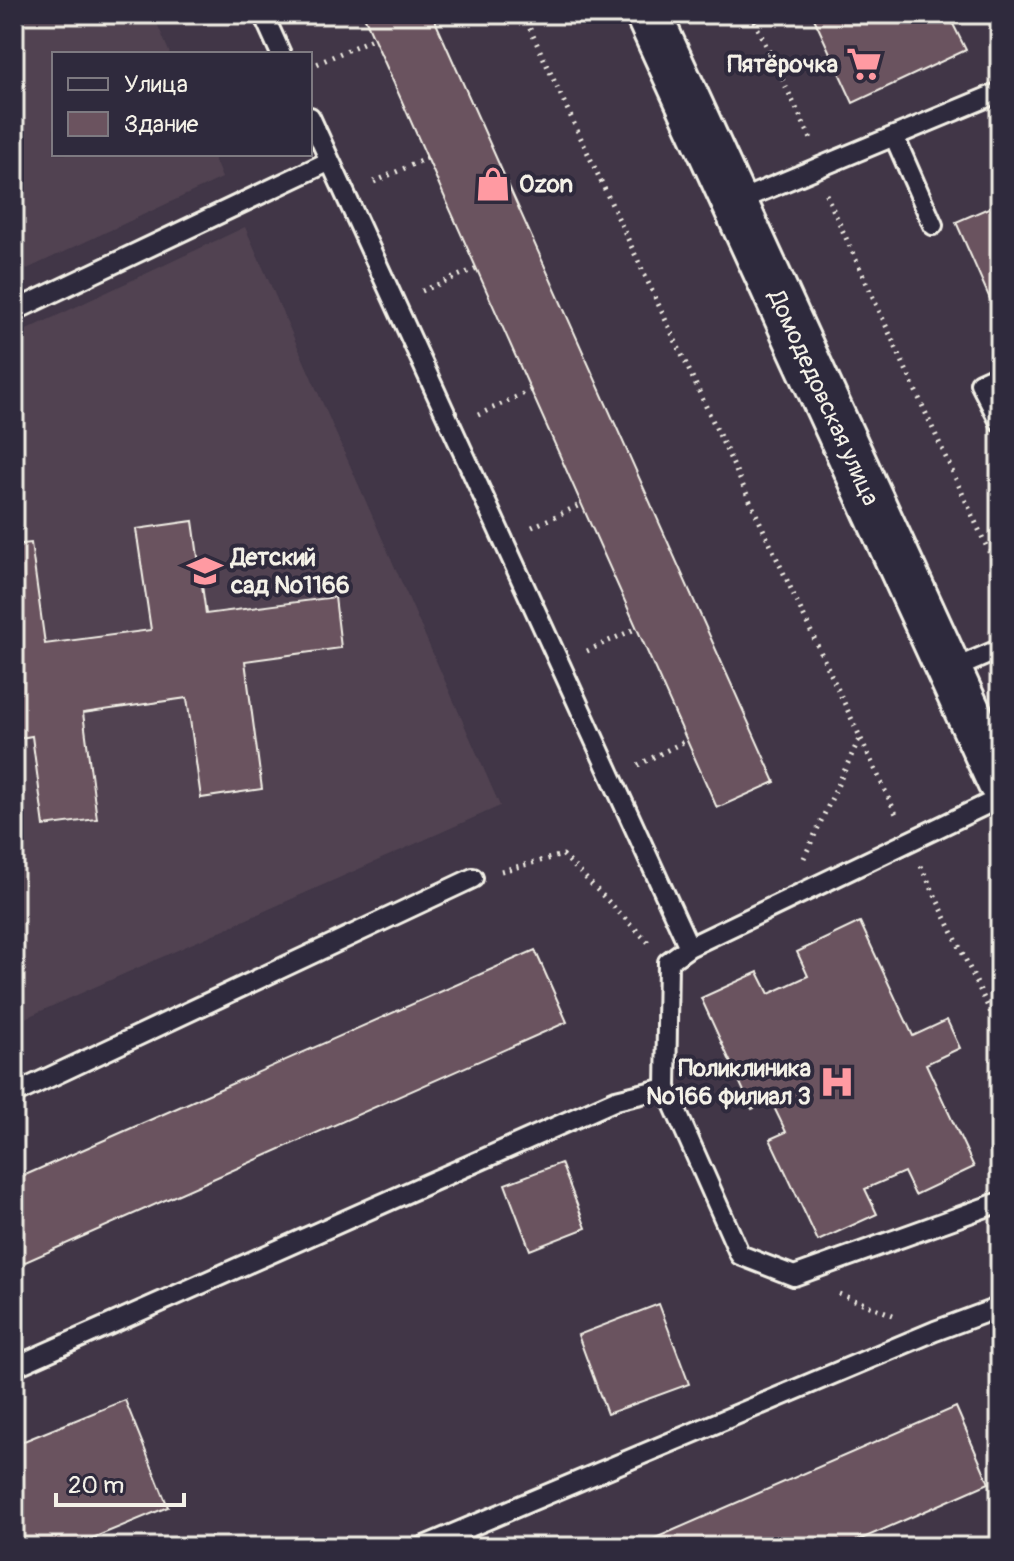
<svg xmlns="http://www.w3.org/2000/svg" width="1014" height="1561" font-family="Pangolin,sans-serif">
<rect width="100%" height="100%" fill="#413647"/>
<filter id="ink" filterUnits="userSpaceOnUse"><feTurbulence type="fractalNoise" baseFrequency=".0125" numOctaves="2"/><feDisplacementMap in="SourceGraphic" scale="16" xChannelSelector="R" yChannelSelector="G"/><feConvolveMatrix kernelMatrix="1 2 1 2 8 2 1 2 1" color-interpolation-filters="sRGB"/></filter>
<g filter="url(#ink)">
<!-- built -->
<path fill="#514351" d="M 14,14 L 153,14 L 170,54 L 54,54 L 54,154 L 212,154 L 222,178 L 14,275 Z
M 245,227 L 500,806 L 14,1023 L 14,336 Z"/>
<!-- building -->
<path fill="#6b535f" stroke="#f4f1e8" stroke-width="2" d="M 363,14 L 432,14 L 775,782 L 717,808 Z
M 812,14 L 948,14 L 966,50 L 853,103 Z
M 1000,203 L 1000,294 L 990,299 L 956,222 Z
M 193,521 L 206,614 L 335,597 L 341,648 L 245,661 L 262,789 L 201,798 L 187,698 L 83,713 L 97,819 L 44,826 L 32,736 L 14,739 L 14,545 L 31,543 L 45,644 L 151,630 L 136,529 Z
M 860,922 L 913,1036 L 947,1020 L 960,1048 L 926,1064 L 974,1167 L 915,1195 L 904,1172 L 865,1189 L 877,1214 L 818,1241 L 770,1139 L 786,1132 L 771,1101 L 752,1109 L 701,998 L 758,972 L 769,994 L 808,976 L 797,952 Z
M 535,950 L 567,1022 L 14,1267 L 14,1180 Z
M 561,1163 L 586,1228 L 530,1250 L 505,1184 Z
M 659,1304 L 689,1384 L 607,1414 L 578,1335 Z
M 125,1400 L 168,1507 L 71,1547 L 14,1547 L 14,1445 Z
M 956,1407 L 989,1483 L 923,1512 L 843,1547 L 635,1547 Z"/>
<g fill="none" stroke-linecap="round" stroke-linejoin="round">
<!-- service casing -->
<g stroke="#f4f1e8" stroke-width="24">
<path id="service" d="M 263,14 L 281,54
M 310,117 L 689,947
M 894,136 L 933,225
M 733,203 L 1000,92
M 14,311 L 330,161
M 1000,374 L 980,383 L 1000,422
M 949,671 L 1000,649
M 666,1088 L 668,962 L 689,947 L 1000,798
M 14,1094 L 473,878
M 14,1367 L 616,1100 L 666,1088 L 740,1255 L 794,1276 L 1000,1202
M 422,1547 L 935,1331 L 1000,1307"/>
</g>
<!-- tertiary casing -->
<g stroke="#f4f1e8" stroke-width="50">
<g id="tertiary">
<path id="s1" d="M 648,14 L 1000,782"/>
</g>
</g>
<!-- path -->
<path stroke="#f4f1e8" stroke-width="5" stroke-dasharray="2 6" stroke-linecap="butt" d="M 523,14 L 896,814
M 751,14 L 811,139
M 310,67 L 374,38
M 374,182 L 427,158
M 826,194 L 1000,576
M 422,291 L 477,268
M 478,415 L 531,390
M 532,527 L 582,504
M 587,651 L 637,628
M 638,765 L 687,740
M 804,858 L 860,737
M 921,866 L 1000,1032
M 501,871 L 563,855 L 648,942
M 839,1294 L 893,1315"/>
<!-- service -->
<use href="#service" stroke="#2f2a3d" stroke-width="18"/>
<!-- tertiary -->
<use href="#tertiary" stroke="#2f2a3d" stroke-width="44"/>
</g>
</g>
<!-- icons -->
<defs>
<g id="supermarket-bare" transform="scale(2.76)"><path d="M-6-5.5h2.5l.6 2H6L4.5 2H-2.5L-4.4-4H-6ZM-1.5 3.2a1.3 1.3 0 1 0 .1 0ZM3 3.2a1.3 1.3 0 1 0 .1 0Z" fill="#ff9aa2" stroke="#2f2a3d" stroke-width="2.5" paint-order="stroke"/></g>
<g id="shop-bare" transform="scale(2.76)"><path d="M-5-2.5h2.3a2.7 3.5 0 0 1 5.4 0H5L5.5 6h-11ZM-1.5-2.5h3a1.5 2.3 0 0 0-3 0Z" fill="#ff9aa2" stroke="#2f2a3d" stroke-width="2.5" paint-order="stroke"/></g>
<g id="school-bare" transform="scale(2.76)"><path d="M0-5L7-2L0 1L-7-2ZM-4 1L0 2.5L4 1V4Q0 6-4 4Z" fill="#ff9aa2" stroke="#2f2a3d" stroke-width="2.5" paint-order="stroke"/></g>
<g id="hospital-bare" transform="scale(2.76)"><path d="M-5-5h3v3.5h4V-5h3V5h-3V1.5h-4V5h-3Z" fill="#ff9aa2" stroke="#2f2a3d" stroke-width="2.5" paint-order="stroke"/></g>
</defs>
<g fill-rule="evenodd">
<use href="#supermarket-bare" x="864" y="64"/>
<use href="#shop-bare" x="493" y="184"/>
<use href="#school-bare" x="205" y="571"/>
<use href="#hospital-bare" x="837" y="1082"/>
</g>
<g text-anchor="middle" stroke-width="8" stroke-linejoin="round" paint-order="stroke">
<!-- poi labels -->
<g font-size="24" font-weight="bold" fill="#f4f1e8" stroke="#2f2a3d" text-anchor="end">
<text x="838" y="72">Пятёрочка</text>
<text x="519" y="192" text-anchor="start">Ozon</text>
<text x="231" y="565" text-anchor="start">Детский<tspan x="231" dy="28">сад №1166</tspan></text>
<text x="811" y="1076">Поликлиника<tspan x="811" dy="28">№166 филиал 3</tspan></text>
</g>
<!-- street labels -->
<g font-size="24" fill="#f4f1e8" stroke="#2f2a3d">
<text dy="8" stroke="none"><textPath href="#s1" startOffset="422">Домодедовская улица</textPath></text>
</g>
</g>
<!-- margin -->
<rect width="1014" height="1561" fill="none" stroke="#2f2a3d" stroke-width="48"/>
<rect x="24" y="24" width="966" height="1513" fill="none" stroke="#f4f1e8" stroke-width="3" filter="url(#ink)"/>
<!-- legend -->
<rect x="52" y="52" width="260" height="104" fill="#2f2a3d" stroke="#7e7a81" stroke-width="2"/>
<rect x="68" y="78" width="40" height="12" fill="#2f2a3d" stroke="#7e7a81" stroke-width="2"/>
<text x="124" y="92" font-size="24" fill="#f4f1e8">Улица</text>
<rect x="68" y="112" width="40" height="24" fill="#6b535f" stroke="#7e7a81" stroke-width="2"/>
<text x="124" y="132" font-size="24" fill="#f4f1e8">Здание</text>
<!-- scale -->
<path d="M56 1493v12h128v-12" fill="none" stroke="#f4f1e8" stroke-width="4"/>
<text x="68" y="1493" font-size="24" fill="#f4f1e8" stroke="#2f2a3d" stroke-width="6" paint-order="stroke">20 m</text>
</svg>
